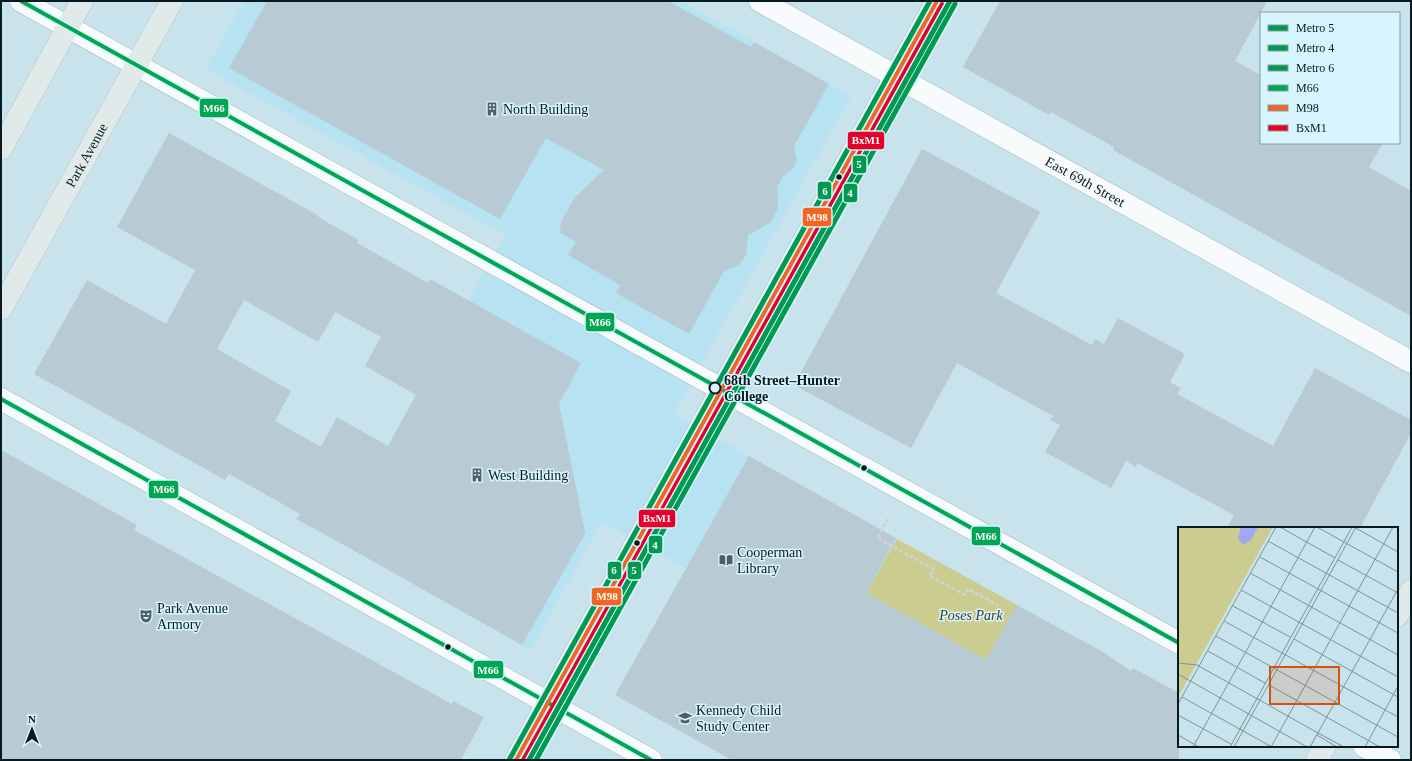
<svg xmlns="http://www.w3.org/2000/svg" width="1412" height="761" font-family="'Times New Roman',serif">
<rect width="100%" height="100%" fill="#c9e3ec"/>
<!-- built -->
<path fill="#b6e2f1" d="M 244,1 L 680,1 L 851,96 L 673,414 L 897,539 L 833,651 L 602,522 L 530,650 L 335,540 L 505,235 L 206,69 Z"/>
<!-- green -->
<path fill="#cbcc90" d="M 897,539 L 1017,605 L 986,660 L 866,593 Z"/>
<!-- building -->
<path fill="#b8cad3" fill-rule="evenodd" d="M 267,1 L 668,1 L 751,47 L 754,42 L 829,84 L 794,146 L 797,161 L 793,169 L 783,176 L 777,187 L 778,208 L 770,223 L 748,235 L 746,255 L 739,265 L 724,271 L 689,334 L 616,293 L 620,285 L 568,255 L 576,242 L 560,233 L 561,222 L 575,197 L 604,170 L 546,138 L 500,219 L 229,68 Z
M 1000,1 L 1267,1 L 1235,61 L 1261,75 L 1261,143 L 1383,143 L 1369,167 L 1411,191 L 1411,316 L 1113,150 L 1114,147 L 1074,125 L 1051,112 L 1049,115 L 963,67 Z
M 169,133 L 314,213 L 323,220 L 359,240 L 357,243 L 428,283 L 430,279 L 581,363 L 559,404 L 585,532 L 586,532 L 522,645 L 335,540 L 296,519 L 300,514 L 263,493 L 229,474 L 225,480 L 34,374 L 87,280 L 166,324 L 195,270 L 117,227 ZM 244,300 L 318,342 L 335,312 L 381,337 L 365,366 L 416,395 L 388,446 L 337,417 L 321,447 L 275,421 L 291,391 L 217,349 Z
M 922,149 L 1040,212 L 996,293 L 1092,345 L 1095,339 L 1104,344 L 1118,318 L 1185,354 L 1170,382 L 1181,388 L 1177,394 L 1273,446 L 1315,368 L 1411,420 L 1411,433 L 1360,528 L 1227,528 L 1234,515 L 1137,463 L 1136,467 L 1126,461 L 1111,488 L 1045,452 L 1060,425 L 1050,420 L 1053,416 L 957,363 L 911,448 L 794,385 Z
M 1,450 L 137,525 L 134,530 L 452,704 L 453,701 L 484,717 L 461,760 L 1,760 Z
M 749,456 L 896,538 L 866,593 L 986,660 L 1017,605 L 1103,652 L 1131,671 L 1133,668 L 1179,693 L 1179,760 L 732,760 L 615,695 Z"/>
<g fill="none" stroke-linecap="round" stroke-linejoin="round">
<!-- street casing -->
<g stroke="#a1b6bd" stroke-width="23">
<g id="street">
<path d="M 21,1 L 1179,643"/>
<path id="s1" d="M 760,1 L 1411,362"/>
<path d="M 1,399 L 651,760"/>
<path d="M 1364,746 L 1390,760"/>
</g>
</g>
<!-- secondary casing -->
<g stroke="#a1b6bd" stroke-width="23">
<path id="secondary" d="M 516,760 L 937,1"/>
</g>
<!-- primary casing -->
<g stroke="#b6c2c7" stroke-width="23">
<g id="primary">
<path d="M 1,149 L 82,1"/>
<path id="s2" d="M 1,309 L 172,1"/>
<path d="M 1397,616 L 1411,591"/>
<path d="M 1317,760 L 1325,746"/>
</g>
</g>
<!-- path -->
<path stroke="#ccd5d8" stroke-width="2.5" stroke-dasharray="4 2" stroke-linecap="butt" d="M 888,518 L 877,538 L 934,569 L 930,576 L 965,595 L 968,589 L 998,605"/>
<!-- street -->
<use href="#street" stroke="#f7fbfc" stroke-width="22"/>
<!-- secondary -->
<use href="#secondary" stroke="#f7fbfc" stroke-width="22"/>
<!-- primary -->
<use href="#primary" stroke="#e0eae8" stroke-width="22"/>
<!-- bus-1 casing -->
<g stroke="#d8f5fe" stroke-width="7">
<path id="bus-1" d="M 21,1 L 1179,643
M 1,399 L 651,760"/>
</g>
<!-- bus-2 casing -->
<g stroke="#d8f5fe" stroke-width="7">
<path id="bus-2" d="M 516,760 L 937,1"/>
</g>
<!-- bus-3 casing -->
<g stroke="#d8f5fe" stroke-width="7">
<path id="bus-3" d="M 523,760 L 942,4"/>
</g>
<!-- bus-1 -->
<use href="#bus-1" stroke="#00a651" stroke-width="4"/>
<!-- bus-2 -->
<use href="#bus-2" stroke="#f26522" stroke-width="4"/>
<!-- bus-3 -->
<use href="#bus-3" stroke="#e4002b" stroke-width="4"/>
<!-- metro-1 casing -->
<g stroke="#d8f5fe" stroke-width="8">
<path id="metro-1" d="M 529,760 L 950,1"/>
</g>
<!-- metro-2 casing -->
<g stroke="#d8f5fe" stroke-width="8">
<path id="metro-2" d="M 536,760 L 955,4"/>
</g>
<!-- metro-3 casing -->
<g stroke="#d8f5fe" stroke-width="8">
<path id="metro-3" d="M 509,760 L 930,1"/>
</g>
<!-- metro-1 -->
<use href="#metro-1" stroke="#009952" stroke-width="5"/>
<!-- metro-2 -->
<use href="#metro-2" stroke="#009952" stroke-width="5"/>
<!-- metro-3 -->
<use href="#metro-3" stroke="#009952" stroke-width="5"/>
</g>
<!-- icons -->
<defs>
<g id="building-bare" transform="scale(1.08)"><path d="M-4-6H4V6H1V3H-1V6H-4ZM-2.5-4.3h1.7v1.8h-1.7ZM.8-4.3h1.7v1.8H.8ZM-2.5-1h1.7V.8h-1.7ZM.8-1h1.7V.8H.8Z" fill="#4b6067" stroke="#d8f5fe" stroke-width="2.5" paint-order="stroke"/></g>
<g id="library-bare" transform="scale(1.08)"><path d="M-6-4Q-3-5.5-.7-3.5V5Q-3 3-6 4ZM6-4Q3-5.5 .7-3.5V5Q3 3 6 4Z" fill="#4b6067" stroke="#d8f5fe" stroke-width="2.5" paint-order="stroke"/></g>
<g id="theatre-bare" transform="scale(1.08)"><path d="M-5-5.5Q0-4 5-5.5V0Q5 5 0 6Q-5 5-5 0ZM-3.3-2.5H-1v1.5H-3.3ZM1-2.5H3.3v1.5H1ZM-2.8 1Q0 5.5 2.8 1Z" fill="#4b6067" stroke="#d8f5fe" stroke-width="2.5" paint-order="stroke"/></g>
<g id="school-bare" transform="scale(1.08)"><path d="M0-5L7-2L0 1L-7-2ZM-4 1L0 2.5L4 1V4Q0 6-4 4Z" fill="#4b6067" stroke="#d8f5fe" stroke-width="2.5" paint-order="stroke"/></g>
</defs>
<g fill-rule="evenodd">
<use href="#building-bare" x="492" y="109"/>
<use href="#building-bare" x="477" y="475"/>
<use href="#library-bare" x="726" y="560"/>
<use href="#theatre-bare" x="146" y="616"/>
<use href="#school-bare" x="685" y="718"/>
</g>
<!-- markers -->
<g fill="#071a20" stroke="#d8f5fe" stroke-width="1.5">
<circle cx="839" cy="177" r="3.5"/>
<circle cx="864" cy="468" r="3.5"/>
<circle cx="637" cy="543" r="3.5"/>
<circle cx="448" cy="647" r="3.5"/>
</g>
<circle fill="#d8f5fe" stroke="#071a20" stroke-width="2" cx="715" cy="388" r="5.5"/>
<g text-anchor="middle" stroke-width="3" stroke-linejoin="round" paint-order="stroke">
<!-- poi labels -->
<g font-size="14" fill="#071a20" stroke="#d8f5fe" text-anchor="start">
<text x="503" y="114">North Building</text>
<text x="488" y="480">West Building</text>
<text x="737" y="557">Cooperman<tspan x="737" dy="16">Library</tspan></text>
<text x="157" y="613">Park Avenue<tspan x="157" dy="16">Armory</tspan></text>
<text x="696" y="715">Kennedy Child<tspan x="696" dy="16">Study Center</tspan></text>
</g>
<!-- street labels -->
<g font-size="14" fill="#071a20" stroke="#d8f5fe">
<text dy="5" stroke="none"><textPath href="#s2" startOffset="176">Park Avenue</textPath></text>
<text dy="5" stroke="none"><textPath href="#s1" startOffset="372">East 69th Street</textPath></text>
</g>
<!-- stop labels -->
<g font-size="14" font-weight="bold" fill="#071a20" stroke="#d8f5fe" text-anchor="start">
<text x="724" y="385">68th Street–Hunter<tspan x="724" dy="16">College</tspan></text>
</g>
<!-- park labels -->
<g font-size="14" font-style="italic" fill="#3a361f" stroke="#d8f5fe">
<text x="971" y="620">Poses Park</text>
</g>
</g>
<!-- overview -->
<g transform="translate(1178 527)">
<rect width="220" height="220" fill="#c9e3ec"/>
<path d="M 0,0 L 95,0 L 0,170 Z" fill="#cbcc90"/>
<path d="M 63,0 L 80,0 L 73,13 L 65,18 L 60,11 Z" fill="#9ea8f6"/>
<path fill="none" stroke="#7b939a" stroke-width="1" d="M 102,0 L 157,31M 139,0 L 220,45M 176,0 L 220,25M 90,14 L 220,86M 82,30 L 220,106M 160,33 L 220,66M 72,46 L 220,128M 63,63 L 220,150M 55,79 L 112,110M 46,94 L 220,190M 38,109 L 220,210M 116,112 L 220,170M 30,124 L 87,156M 0,136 L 19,138 L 140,206M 0,147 L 129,220M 91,158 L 202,220M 4,170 L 94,220M 0,177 L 98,0M 0,188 L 53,217M 140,206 L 166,220M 0,208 L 21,220M 139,208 L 159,220M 15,220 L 137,0M 52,220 L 174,0M 56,220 L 178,0M 93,220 L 215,0M 132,220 L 220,62M 187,220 L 220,159"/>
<path fill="#d2530e" fill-opacity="0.15" stroke="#d2530e" stroke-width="2" d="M 92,140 L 161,140 L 161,177 L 92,177 Z"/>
<rect width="220" height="220" fill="none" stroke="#071a20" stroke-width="2"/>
</g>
<g stroke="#d8f5fe" stroke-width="1.5">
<rect x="199" y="98" width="30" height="20" rx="4" fill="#00a651"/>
<rect x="847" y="131" width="38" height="19" rx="4" fill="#e4002b"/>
<rect x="852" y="155" width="15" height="19" rx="4" fill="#009952"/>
<rect x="817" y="181" width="15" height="19" rx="4" fill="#009952"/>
<rect x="843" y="183" width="15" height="20" rx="4" fill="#009952"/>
<rect x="802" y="207" width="30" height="20" rx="4" fill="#f26522"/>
<rect x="585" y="312" width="30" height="20" rx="4" fill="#00a651"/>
<rect x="148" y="480" width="31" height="19" rx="4" fill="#00a651"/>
<rect x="638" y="509" width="38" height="19" rx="4" fill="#e4002b"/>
<rect x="971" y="526" width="30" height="20" rx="4" fill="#00a651"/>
<rect x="648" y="535" width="15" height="19" rx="4" fill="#009952"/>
<rect x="607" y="561" width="15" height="19" rx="4" fill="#009952"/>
<rect x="627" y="561" width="15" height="19" rx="4" fill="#009952"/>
<rect x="591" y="587" width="31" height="19" rx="4" fill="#f26522"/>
<rect x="473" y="660" width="31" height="19" rx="4" fill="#00a651"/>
</g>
<g font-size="11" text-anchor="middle" font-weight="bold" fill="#fff">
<text x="214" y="112">M66</text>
<text x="866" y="144">BxM1</text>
<text x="859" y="168">5</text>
<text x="825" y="195">6</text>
<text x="850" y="197">4</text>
<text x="817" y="221">M98</text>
<text x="600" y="326">M66</text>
<text x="164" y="493">M66</text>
<text x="657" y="522">BxM1</text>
<text x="986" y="540">M66</text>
<text x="655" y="549">4</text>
<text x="614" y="574">6</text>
<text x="634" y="574">5</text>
<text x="607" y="600">M98</text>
<text x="488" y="674">M66</text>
</g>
<!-- border -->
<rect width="1412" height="761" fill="none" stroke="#071a20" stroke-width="4"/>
<!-- legend -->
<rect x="1260" y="12" width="140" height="132" fill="#d8f5fe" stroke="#849da5"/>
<rect x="1268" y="25" width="20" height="6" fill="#009952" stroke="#849da5"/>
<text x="1296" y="32" font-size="12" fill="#071a20">Metro 5</text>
<rect x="1268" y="45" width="20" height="6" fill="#009952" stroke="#849da5"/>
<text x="1296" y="52" font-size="12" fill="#071a20">Metro 4</text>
<rect x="1268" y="65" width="20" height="6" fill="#009952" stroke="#849da5"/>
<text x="1296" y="72" font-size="12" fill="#071a20">Metro 6</text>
<rect x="1268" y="85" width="20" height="6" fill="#00a651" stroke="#849da5"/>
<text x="1296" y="92" font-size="12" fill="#071a20">M66</text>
<rect x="1268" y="105" width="20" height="6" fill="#f26522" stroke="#849da5"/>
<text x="1296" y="112" font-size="12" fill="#071a20">M98</text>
<rect x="1268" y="125" width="20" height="6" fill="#e4002b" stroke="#849da5"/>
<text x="1296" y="132" font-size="12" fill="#071a20">BxM1</text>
<!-- north arrow -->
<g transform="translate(32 729)" stroke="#d8f5fe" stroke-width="3" paint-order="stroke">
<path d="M0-3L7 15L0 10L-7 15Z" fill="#071a20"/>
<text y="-6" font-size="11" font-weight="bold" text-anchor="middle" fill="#071a20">N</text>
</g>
</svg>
